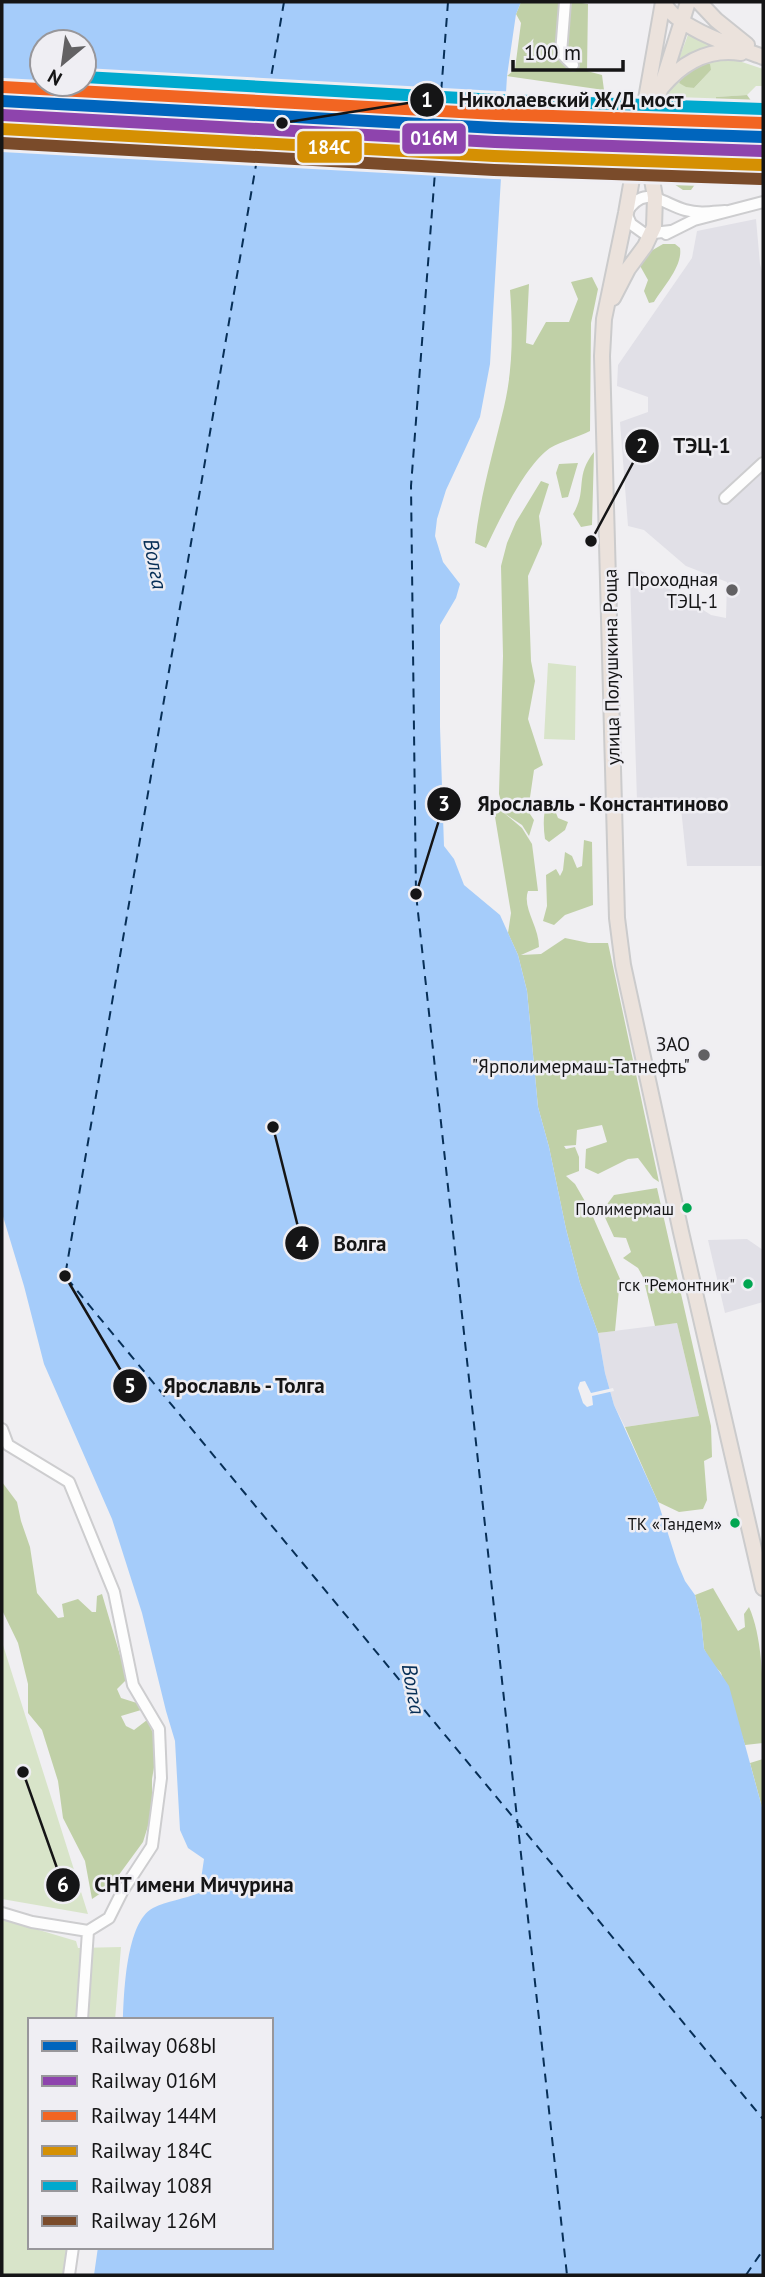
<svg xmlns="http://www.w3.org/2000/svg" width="765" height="2277" font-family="'PT Sans',sans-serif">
<rect width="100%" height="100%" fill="#f0eff2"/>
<!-- built -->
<path fill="#e1e0e7" d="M 756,219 L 760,264 L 763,275 L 763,866 L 687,866 L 681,808 L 670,800 L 637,801 L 630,577 L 640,570 L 711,615 L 726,618 L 727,582 L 686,566 L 644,530 L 628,526 L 620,422 L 648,412 L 648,397 L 617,386 L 618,365 L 692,258 L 697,231 Z
M 747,1239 L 763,1250 L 763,1302 L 725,1313 L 708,1240 Z
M 677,1323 L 699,1416 L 625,1427 L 614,1405 L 605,1373 L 598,1333 Z"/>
<!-- green -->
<path fill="#d8e4c9" d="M 689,32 L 716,46 L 689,54 L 677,64 Z
M 730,58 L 763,69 L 763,86 L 756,86 L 747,95 L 716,97 L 716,111 L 739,112 L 752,102 L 756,108 L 757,118 L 763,119 L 763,131 L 654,125 L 659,99 L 685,71 L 679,83 L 694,88 L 711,70 L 703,63 Z
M 548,663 L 576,666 L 575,740 L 544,739 Z
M 2,1645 L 3,1645 L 88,1914 L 2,1899 Z
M 2,1919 L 76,1941 L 78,1948 L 121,1947 L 115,2020 L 30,2020 L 30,2247 L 66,2247 L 65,2275 L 2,2275 Z"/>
<!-- forest -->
<path fill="#c0d0a7" d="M 521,2 L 576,2 L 588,4 L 587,71 L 602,75 L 604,90 L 507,76 L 515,69 L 521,23 L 516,14 Z
M 703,63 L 710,64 L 711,70 L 694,88 L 686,87 L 679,83 L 685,71 Z
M 747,95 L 752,102 L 739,112 L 716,111 L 716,97 Z
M 677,164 L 693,165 L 692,171 L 696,183 L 691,190 L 683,190 L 674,184 L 672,175 Z
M 663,244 L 675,244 L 680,248 C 683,266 663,287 654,302 L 649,303 L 644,291 L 648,280 L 639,264 L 651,251 Z
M 592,277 L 598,289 L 591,323 L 590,431 C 578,437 562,441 550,448 C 526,464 498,522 486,548 L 475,543 C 480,496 493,453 504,407 C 513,369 513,329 510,290 L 529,284 L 526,343 L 533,345 L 546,322 L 569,322 L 578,299 L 571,282 Z
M 594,452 L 592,525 L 581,527 L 573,514 C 588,490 574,477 594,452 Z
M 578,463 L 568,497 L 562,498 L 556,473 L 559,464 Z
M 541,481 L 549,484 L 539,516 L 542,544 L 528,576 L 531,661 L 535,681 L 528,719 L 543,765 L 534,770 L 528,811 L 534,820 L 529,836 L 522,825 L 504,813 L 499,794 L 503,656 L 501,566 L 507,543 L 516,522 Z
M 548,799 L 555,800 L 558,804 L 556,813 L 558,818 L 568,822 L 565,830 L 549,842 L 545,839 C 543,826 543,812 548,799 Z
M 498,808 L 522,828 L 532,844 L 538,891 L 528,891 C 522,908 539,926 539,947 L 521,955 L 541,954 L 565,938 L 589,943 L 608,943 L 659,1182 L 653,1178 L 638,1158 L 628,1159 L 598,1174 L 585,1168 L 586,1149 L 607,1142 L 602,1125 L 577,1130 L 576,1145 L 564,1146 L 566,1149 L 575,1147 L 579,1157 L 579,1171 L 566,1176 L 575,1184 L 590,1210 L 620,1279 L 615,1331 L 598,1333 L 580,1283 L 566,1229 L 549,1147 L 538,1107 L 527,991 L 518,955 L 508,933 L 511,913 L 495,817 Z
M 584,840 L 592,842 L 593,905 L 565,915 L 554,925 L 543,921 L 547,906 L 546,875 L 556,869 L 560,876 L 563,870 L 565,852 L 572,856 L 577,868 L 582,866 Z
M 657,1188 L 711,1426 L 712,1457 L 704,1461 L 707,1500 L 703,1509 L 679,1512 L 658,1502 L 625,1427 L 699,1416 L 677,1323 L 655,1326 L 643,1277 L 638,1268 L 623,1258 L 631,1252 L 626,1238 L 614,1237 L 602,1211 L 614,1195 Z
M 2,1482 L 17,1502 L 21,1521 L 30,1547 L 37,1593 L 58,1618 L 64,1617 L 62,1604 L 78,1599 L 92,1612 L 96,1612 L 97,1596 L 102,1594 L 127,1679 L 117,1689 L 121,1698 L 140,1704 L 141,1710 L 121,1716 L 126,1726 L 134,1730 L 147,1720 L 158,1744 L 152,1779 L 152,1813 L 143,1842 L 110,1887 L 92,1899 L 85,1861 L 63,1818 L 58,1781 L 42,1730 L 28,1713 L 28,1684 L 18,1643 L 2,1610 Z
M 713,1588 L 738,1631 L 745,1627 L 744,1614 L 749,1607 C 765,1643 763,1702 763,1743 L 745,1745 L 721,1673 L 711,1662 L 704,1649 L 701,1620 L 695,1595 Z
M 763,1759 L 763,1811 L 750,1763 Z"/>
<!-- water -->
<path fill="#a5ccfa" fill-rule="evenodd" d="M 2,2 L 521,2 L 516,14 L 507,76 L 490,364 L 480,417 L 446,490 L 437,519 L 435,536 L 443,562 L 460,584 L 456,598 L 440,625 L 440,727 L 444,846 L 454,859 L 464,885 L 500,915 L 518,955 L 527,991 L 538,1107 L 549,1147 L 566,1229 L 580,1283 L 598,1333 L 605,1373 L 614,1405 L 658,1502 L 677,1562 L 685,1581 L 695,1595 L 701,1620 L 704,1649 L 729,1686 L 763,1811 L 763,2275 L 94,2275 L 98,2247 L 271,2247 L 271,2020 L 123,2020 C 124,1993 126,1922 153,1908 C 167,1901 184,1899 199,1893 L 204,1859 L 188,1848 L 180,1830 L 175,1741 L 166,1711 L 142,1613 L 112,1519 L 44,1364 L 24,1286 L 2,1213 ZM 42,42 L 84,42 L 84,84 L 42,84 Z"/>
<!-- pier -->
<path fill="#f0eff2" d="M 2,96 L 508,122 L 507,148 L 2,122 Z
M 585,1381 L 591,1393 L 613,1388 L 614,1391 L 592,1396 L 593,1405 L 587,1407 L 583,1403 L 578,1388 L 580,1382 Z"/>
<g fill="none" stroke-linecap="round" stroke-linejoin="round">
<!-- ferry -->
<path stroke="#072f57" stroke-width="2" stroke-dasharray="9 7" stroke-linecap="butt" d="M 284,2 L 65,1276 L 763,2119
M 448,2 L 411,486 L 416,894 L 567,2275
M 746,2275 L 763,2250"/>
<!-- minor casing -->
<g stroke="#cdcdcf" stroke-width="14">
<path id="minor" d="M 565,2 L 561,53 L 573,65
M 671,231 L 645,234 L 631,224 L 626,213 C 645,183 661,203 685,210 C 699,214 711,212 725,211
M 666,234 L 694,220 L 763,202
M 725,498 L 763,463
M 2,1429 L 8,1445 L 69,1482 L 114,1592 L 133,1685 L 159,1729 L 161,1778 L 152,1846 L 122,1892 L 109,1918 L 88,1931 L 32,1922 L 2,1913
M 82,2020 L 88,1931
M 69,2275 L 73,2247"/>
</g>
<!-- major casing -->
<g stroke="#cbcbcc" stroke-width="18">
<path id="major" d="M 663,2 L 626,213 L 604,319 L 602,356 L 617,918 L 623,965 L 681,1232 L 763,1588
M 664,2 C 673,27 739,48 763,57
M 699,2 L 716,20 L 747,45
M 662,87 C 683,62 708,48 741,53
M 613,298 L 628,269 L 645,246 L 654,227 L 655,197 L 647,151 L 652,116 L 688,2"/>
</g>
<!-- minor -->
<use href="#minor" stroke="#fdfdfd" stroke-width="10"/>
<!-- major -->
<use href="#major" stroke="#ebe2dc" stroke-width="14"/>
<!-- rail-1 casing -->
<g stroke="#efeef3" stroke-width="18">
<path id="rail-1" d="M 2,101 L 496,128 L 763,137"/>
</g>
<!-- rail-2 casing -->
<g stroke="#efeef3" stroke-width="18">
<path id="rail-2" d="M 2,115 L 495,142 L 762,151"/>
</g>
<!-- rail-3 casing -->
<g stroke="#efeef3" stroke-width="18">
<path id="rail-3" d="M 3,87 L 496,114 L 763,123"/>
</g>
<!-- rail-4 casing -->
<g stroke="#efeef3" stroke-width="18">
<path id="rail-4" d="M 2,129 L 494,156 L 762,165"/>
</g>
<!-- rail-5 casing -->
<g stroke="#efeef3" stroke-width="18">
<path id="rail-5" d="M 84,77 L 497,100 L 763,109"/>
</g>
<!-- rail-6 casing -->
<g stroke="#efeef3" stroke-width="18">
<path id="rail-6" d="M 2,143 L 494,170 L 761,179"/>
</g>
<!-- rail-1 -->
<use href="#rail-1" stroke="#0065bd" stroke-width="12"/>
<!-- rail-2 -->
<use href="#rail-2" stroke="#8e44ad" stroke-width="12"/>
<!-- rail-3 -->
<use href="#rail-3" stroke="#f26522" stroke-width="12"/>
<!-- rail-4 -->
<use href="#rail-4" stroke="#d59003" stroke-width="12"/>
<!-- rail-5 -->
<use href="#rail-5" stroke="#00a9ce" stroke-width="12"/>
<!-- rail-6 -->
<use href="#rail-6" stroke="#7a4b2a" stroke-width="12"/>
</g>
<!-- markers -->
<g fill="#626163" stroke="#efeef3" stroke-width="2.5">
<circle cx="732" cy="590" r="7"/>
<circle cx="704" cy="1055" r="7"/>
</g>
<g fill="#00a651" stroke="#efeef3" stroke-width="2.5">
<circle cx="687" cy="1208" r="6"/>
<circle cx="748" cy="1284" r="6"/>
<circle cx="735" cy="1523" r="6"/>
</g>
<g text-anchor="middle" stroke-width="5" stroke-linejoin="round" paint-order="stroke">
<!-- bus labels -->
<g font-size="17" fill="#151516" stroke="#efeef3" text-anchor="end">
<text x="674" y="1215">Полимермаш</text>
<text x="735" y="1291">гск "Ремонтник"</text>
<text x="722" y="1530">ТК «Тандем»</text>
</g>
<!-- poi labels -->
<g font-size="19" fill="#151516" stroke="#efeef3" text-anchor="end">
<text x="718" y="586">Проходная<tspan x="718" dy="22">ТЭЦ-1</tspan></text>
<text x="690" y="1051">ЗАО<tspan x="690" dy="22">"Ярполимермаш-Татнефть"</tspan></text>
</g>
<!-- street labels -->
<g font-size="19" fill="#151516" stroke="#efeef3">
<text transform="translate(611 667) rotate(-91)" y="7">улица Полушкина Роща</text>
</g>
<!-- water labels -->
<g font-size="21" font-style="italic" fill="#072f57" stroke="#efeef3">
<text transform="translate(155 564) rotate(79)" y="7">Волга</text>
<text transform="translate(413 1689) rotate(80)" y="7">Волга</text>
</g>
</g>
<!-- callouts -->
<path fill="none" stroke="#151516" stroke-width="2.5" d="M282 123L427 100M591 541L642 446M416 894L444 804M273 1127L302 1243M65 1276L130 1386M23 1772L63 1885"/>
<g fill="#151516" stroke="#efeef3" stroke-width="2.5">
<circle cx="282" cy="123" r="7"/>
<circle cx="591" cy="541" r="7"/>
<circle cx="416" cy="894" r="7"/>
<circle cx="273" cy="1127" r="7"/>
<circle cx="65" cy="1276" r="7"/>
<circle cx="23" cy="1772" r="7"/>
<circle cx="427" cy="100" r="18"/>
<circle cx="642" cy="446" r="18"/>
<circle cx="444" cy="804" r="18"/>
<circle cx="302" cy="1243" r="18"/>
<circle cx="130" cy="1386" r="18"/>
<circle cx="63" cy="1885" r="18"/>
</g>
<g font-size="21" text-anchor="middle" font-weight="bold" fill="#fff">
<text x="427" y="107">1</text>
<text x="642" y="453">2</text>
<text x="444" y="811">3</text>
<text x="302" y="1251">4</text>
<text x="130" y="1393">5</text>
<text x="63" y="1892">6</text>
</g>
<g font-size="21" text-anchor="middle" font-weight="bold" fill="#151516" stroke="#efeef3" stroke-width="5" stroke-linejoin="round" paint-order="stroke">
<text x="571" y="107">Николаевский Ж/Д мост</text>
<text x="702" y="453">ТЭЦ-1</text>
<text x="603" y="811">Ярославль - Константиново</text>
<text x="360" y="1251">Волга</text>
<text x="244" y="1393">Ярославль - Толга</text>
<text x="194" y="1892">СНТ имени Мичурина</text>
</g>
<g stroke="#efeef3" stroke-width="2.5">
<rect x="401" y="122" width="66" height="33" rx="7" fill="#8e44ad"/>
<rect x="296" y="130" width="67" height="34" rx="7" fill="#d59003"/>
</g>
<g font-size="19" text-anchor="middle" font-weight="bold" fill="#fff">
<text x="434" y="145">016М</text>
<text x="329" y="154">184С</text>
</g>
<!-- border -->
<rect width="765" height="2277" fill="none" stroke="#151516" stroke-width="7"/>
<!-- legend -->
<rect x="28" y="2018" width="245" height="231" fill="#efeef3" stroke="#98979b" stroke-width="2"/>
<rect x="42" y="2041" width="35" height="10" fill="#0065bd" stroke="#98979b" stroke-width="2"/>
<text x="91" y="2053" font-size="21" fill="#151516">Railway 068Ы</text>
<rect x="42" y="2076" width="35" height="10" fill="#8e44ad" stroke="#98979b" stroke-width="2"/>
<text x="91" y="2088" font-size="21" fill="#151516">Railway 016М</text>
<rect x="42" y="2111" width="35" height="10" fill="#f26522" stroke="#98979b" stroke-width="2"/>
<text x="91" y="2123" font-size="21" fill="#151516">Railway 144М</text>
<rect x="42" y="2146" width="35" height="10" fill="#d59003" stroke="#98979b" stroke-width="2"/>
<text x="91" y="2158" font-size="21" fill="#151516">Railway 184С</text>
<rect x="42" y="2181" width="35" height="10" fill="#00a9ce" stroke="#98979b" stroke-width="2"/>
<text x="91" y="2193" font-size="21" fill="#151516">Railway 108Я</text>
<rect x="42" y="2216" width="35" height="10" fill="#7a4b2a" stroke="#98979b" stroke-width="2"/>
<text x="91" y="2228" font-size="21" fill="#151516">Railway 126М</text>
<!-- north arrow -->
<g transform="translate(63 63) rotate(209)"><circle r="33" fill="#efeef3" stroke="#98979b" stroke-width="2"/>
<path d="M0-5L12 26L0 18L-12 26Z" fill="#626163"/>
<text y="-10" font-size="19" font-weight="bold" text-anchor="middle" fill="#151516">N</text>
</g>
<!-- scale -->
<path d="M513 60v10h110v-10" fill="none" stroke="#151516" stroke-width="3.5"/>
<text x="524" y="60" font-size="21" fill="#151516" stroke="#efeef3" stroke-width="5" paint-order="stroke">100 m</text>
</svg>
